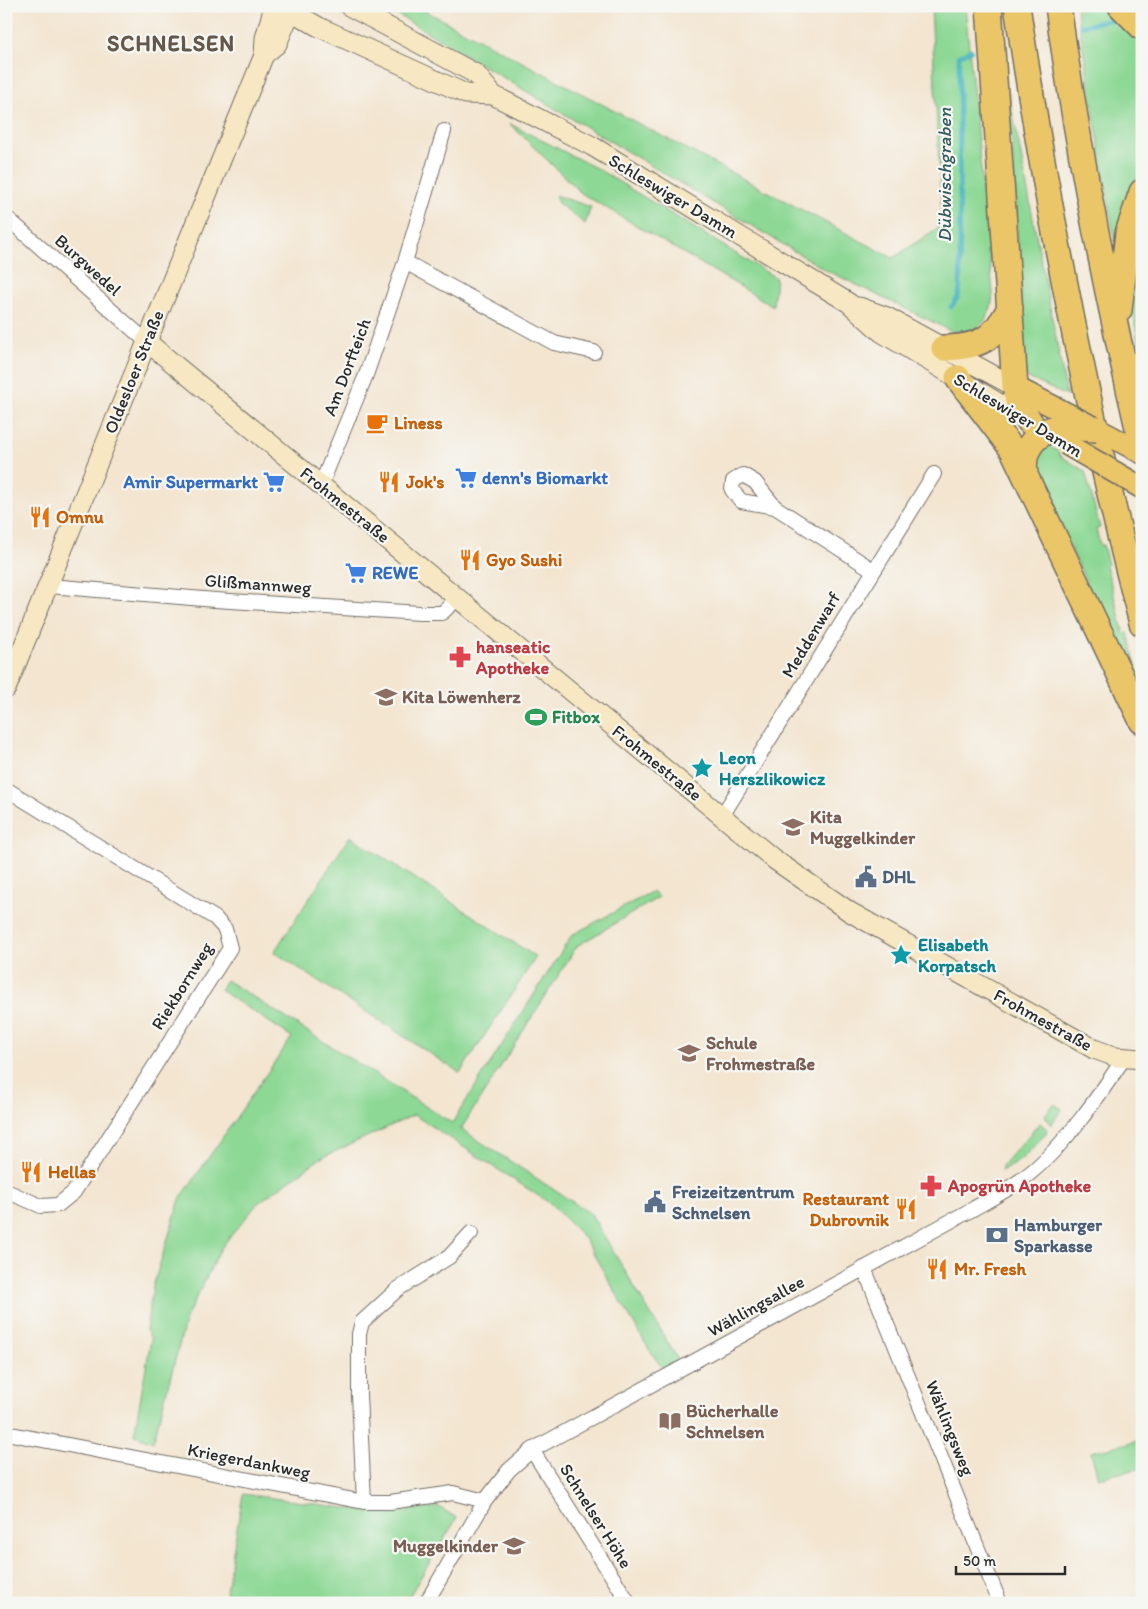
<svg xmlns="http://www.w3.org/2000/svg" width="1148" height="1609" font-family="Itim,sans-serif">
<rect width="100%" height="100%" fill="#f6f6f2"/>
<filter id="ink" filterUnits="userSpaceOnUse"><feTurbulence type="fractalNoise" baseFrequency=".02" numOctaves="2"/><feDisplacementMap in="SourceGraphic" scale="10" xChannelSelector="R" yChannelSelector="G"/><feConvolveMatrix kernelMatrix="1 2 1 2 8 2 1 2 1" color-interpolation-filters="sRGB"/></filter>
<filter id="wash" filterUnits="userSpaceOnUse"><feTurbulence type="fractalNoise" baseFrequency=".0096" numOctaves="4" result="noise"/><feDisplacementMap in="SourceGraphic" scale="20" xChannelSelector="R" yChannelSelector="G"/><feGaussianBlur stdDeviation="1.12" result="paint"/><feColorMatrix in="noise" values="0 0 0 0 0 0 0 0 0 0 0 0 0 0 0 0 0 1.4 0 .05"/><feComposite in="paint" operator="in"/></filter>
<g filter="url(#wash)">
<rect width="100%" height="100%" fill="#f3e5d0"/>
<!-- green -->
<path fill="#8cd894" stroke="#5c8260" d="M 383,6 L 416,6 L 893,258 L 942,225 L 931,6 L 965,6 L 993,293 C 991,321 980,334 951,331 L 826,270 Z
M 1076,6 L 1110,6 L 1142,38 L 1142,169 L 1134,183 L 1117,255 Z
M 1009,93 L 1067,396 L 1026,377 Z
M 510,124 L 598,169 L 776,278 L 773,306 L 581,193 Z
M 555,195 L 591,207 L 585,224 L 558,203 Z
M 1142,214 L 1142,361 L 1135,326 L 1131,282 Z
M 1043,445 L 1047,445 L 1059,452 L 1059,455 L 1085,471 L 1100,528 L 1096,529 L 1100,545 L 1103,545 L 1108,564 L 1106,565 L 1124,634 L 1128,633 L 1142,688 L 1142,704 L 1036,472 L 1036,461 Z
M 350,836 L 536,957 L 460,1073 L 274,952 Z
M 653,891 L 659,897 L 577,946 L 461,1129 L 591,1214 L 678,1360 L 663,1369 L 648,1348 L 584,1238 L 551,1204 L 414,1115 L 321,1158 L 258,1203 L 221,1248 L 187,1316 L 153,1442 L 134,1435 L 151,1339 L 146,1330 L 153,1286 L 180,1199 L 292,1037 L 220,990 L 226,980 L 452,1123 L 572,935 Z
M 1054,1104 L 1062,1109 L 1051,1125 L 1045,1115 Z
M 1040,1123 L 1047,1129 L 1046,1133 L 1022,1159 L 1001,1171 L 1003,1164 Z
M 1141,1440 L 1142,1468 L 1098,1478 L 1091,1452 Z
M 243,1494 L 383,1513 L 439,1507 L 457,1518 L 405,1603 L 224,1603 Z"/>
<g fill="none" stroke-linecap="round" stroke-linejoin="round">
<!-- stream -->
<path stroke="#48b6c2" stroke-width="4.5" d="M 1081,26 L 1120,18
M 951,307 L 958,297 L 960,287 L 959,56 L 971,50"/>
</g>
</g>
<g filter="url(#ink)">
<g fill="none" stroke-linecap="round" stroke-linejoin="round">
<!-- street casing -->
<g stroke="#716c65" stroke-width="16">
<path id="street" d="M 6,217 L 146,341
M 405,262 L 554,343 L 594,352
M 321,485 L 366,375 L 405,262 L 444,131
M 775,507 L 741,501 L 732,490 L 733,481 L 743,475 L 755,482 L 775,507 L 873,570
M 50,586 L 215,600 L 420,613 L 442,613 L 458,598
M 6,789 L 215,918 L 225,929 L 230,948 L 74,1192 L 58,1205 L 41,1206 L 6,1191
M 722,816 L 934,474
M 864,1268 L 1000,1603
M 6,1433 L 364,1502 L 390,1502 L 453,1493 L 485,1501
M 532,1450 L 629,1603
M 364,1502 L 359,1394 L 359,1334 L 362,1322 L 398,1289 L 449,1257 L 471,1233
M 426,1603 L 485,1501 L 509,1470 L 532,1450 L 971,1210 C 990,1199 1012,1188 1029,1174 C 1065,1145 1099,1096 1124,1058"/>
</g>
<!-- secondary casing -->
<g stroke="#716c65" stroke-width="21">
<path id="secondary" d="M 282,6 L 319,27 L 466,94 L 493,95
M 349,6 L 476,74 L 493,95 L 592,146 L 849,303 L 881,332 L 1028,421
M 264,55 L 277,44 L 293,6
M 859,307 L 887,317 L 1015,387
M 146,341 L 775,860 L 850,912 L 1094,1049 L 1116,1057 L 1142,1059
M 6,689 C 92,478 177,265 264,55 L 265,38 L 274,6"/>
</g>
<!-- primary casing -->
<g stroke="#716c65" stroke-width="24">
<path id="primary" d="M 1015,387 L 1058,409
M 1097,429 L 1142,453"/>
</g>
<!-- highway casing -->
<g stroke="#716c65" stroke-width="28">
<path id="highway" d="M 989,6 L 1015,387 L 1019,405 L 1030,422
M 1017,6 C 1048,214 1089,420 1142,623
M 1058,6 C 1078,154 1108,300 1142,445
M 1121,6 L 1142,27
M 1119,310 L 1128,233 L 1142,192
M 944,348 C 980,347 993,340 1010,308
M 958,378 L 1013,450 L 1142,721
M 1025,473 C 1021,448 1037,430 1062,427"/>
</g>
<!-- street -->
<use href="#street" stroke="#fff" stroke-width="14"/>
<!-- secondary -->
<use href="#secondary" stroke="#f7e8c3" stroke-width="19"/>
<!-- primary -->
<use href="#primary" stroke="#eac669" stroke-width="21"/>
<!-- highway -->
<use href="#highway" stroke="#eac669" stroke-width="25"/>
<!-- primary-bridge casing -->
<g stroke="#716c65" stroke-width="24" stroke-linecap="butt">
<path id="primary-bridge" d="M 1058,409 L 1095,428
M 1066,444 L 1142,488"/>
</g>
<!-- highway-bridge casing -->
<g stroke="#716c65" stroke-width="28" stroke-linecap="butt">
<path id="highway-bridge" d="M 1062,427 L 1097,429"/>
</g>
<!-- primary-bridge -->
<use href="#primary-bridge" stroke="#eac669" stroke-width="21"/>
<!-- highway-bridge -->
<use href="#highway-bridge" stroke="#eac669" stroke-width="25"/>
</g>
</g>
<!-- icons -->
<defs>
<g id="cafe-bare" transform="scale(1.725)"><path d="M-5.5-4.5H6V0H3Q3 3.5 0 3.5H-2.5Q-5.5 3.5-5.5 0ZM3-3.2v2h1.7v-2ZM-6 4.5H4V6H-6Z" fill="#e8710a" stroke="#f6f6f2" stroke-width="2.5" paint-order="stroke"/></g>
<g id="supermarket-bare" transform="scale(1.725)"><path d="M-6-5.5h2.5l.6 2H6L4.5 2H-2.5L-4.4-4H-6ZM-1.5 3.2a1.3 1.3 0 1 0 .1 0ZM3 3.2a1.3 1.3 0 1 0 .1 0Z" fill="#3f7fe0" stroke="#f6f6f2" stroke-width="2.5" paint-order="stroke"/></g>
<g id="restaurant-bare" transform="scale(1.725)"><path d="M-5-6h1v4h1v-4h1v4h1v-4h1v5L-1.5 .5V6h-2V.5L-5-1ZM5-6V6H3V1.5H1.5Q1.5-4 5-6Z" fill="#e8710a" stroke="#f6f6f2" stroke-width="2.5" paint-order="stroke"/></g>
<g id="pharmacy-bare" transform="scale(1.725)"><path d="M-2-6h4v4h4v4h-4v4h-4v-4h-4v-4h4Z" fill="#e0444e" stroke="#f6f6f2" stroke-width="2.5" paint-order="stroke"/></g>
<g id="school-bare" transform="scale(1.725)"><path d="M0-5L7-2L0 1L-7-2ZM-4 1L0 2.5L4 1V4Q0 6-4 4Z" fill="#8d6e63" stroke="#f6f6f2" stroke-width="2.5" paint-order="stroke"/></g>
<g id="stadium-bare" transform="scale(1.725)"><path d="M0-5a6.5 5 0 1 0 0 10a6.5 5 0 1 0 0-10ZM-3.5-1.8h7v3.6h-7Z" fill="#2e9e5b" stroke="#f6f6f2" stroke-width="2.5" paint-order="stroke"/></g>
<g id="sight-bare" transform="scale(1.725)"><path d="M0-6L1.8-2.2L6-1.7L2.9 1.2L3.7 5.4L0 3.3L-3.7 5.4L-2.9 1.2L-6-1.7L-1.8-2.2Z" fill="#0f9aa8" stroke="#f6f6f2" stroke-width="2.5" paint-order="stroke"/></g>
<g id="civic-bare" transform="scale(1.725)"><path d="M-.6-6.5H3V-4.5H.6V-3L4-1V1h2V6H-6V1h2V-1L-.6-3ZM-1.2 2.5V6h2.4V2.5Z" fill="#5c6f8a" stroke="#f6f6f2" stroke-width="2.5" paint-order="stroke"/></g>
<g id="bank-bare" transform="scale(1.725)"><path d="M-6-4H6V4H-6ZM0-2.3a2.3 2.3 0 1 0 0 4.6a2.3 2.3 0 1 0 0-4.6Z" fill="#5c6f8a" stroke="#f6f6f2" stroke-width="2.5" paint-order="stroke"/></g>
<g id="library-bare" transform="scale(1.725)"><path d="M-6-4Q-3-5.5-.7-3.5V5Q-3 3-6 4ZM6-4Q3-5.5 .7-3.5V5Q3 3 6 4Z" fill="#8d6e63" stroke="#f6f6f2" stroke-width="2.5" paint-order="stroke"/></g>
</defs>
<g fill-rule="evenodd">
<use href="#cafe-bare" x="377" y="423"/>
<use href="#supermarket-bare" x="466" y="478"/>
<use href="#supermarket-bare" x="274" y="482"/>
<use href="#restaurant-bare" x="389" y="482"/>
<use href="#restaurant-bare" x="40" y="517"/>
<use href="#restaurant-bare" x="470" y="560"/>
<use href="#supermarket-bare" x="356" y="573"/>
<use href="#pharmacy-bare" x="460" y="657"/>
<use href="#school-bare" x="386" y="697"/>
<use href="#stadium-bare" x="536" y="717"/>
<use href="#sight-bare" x="702" y="768"/>
<use href="#school-bare" x="793" y="827"/>
<use href="#civic-bare" x="866" y="877"/>
<use href="#sight-bare" x="901" y="955"/>
<use href="#school-bare" x="689" y="1053"/>
<use href="#restaurant-bare" x="31" y="1172"/>
<use href="#pharmacy-bare" x="931" y="1186"/>
<use href="#civic-bare" x="655" y="1202"/>
<use href="#restaurant-bare" x="906" y="1209"/>
<use href="#bank-bare" x="997" y="1235"/>
<use href="#restaurant-bare" x="937" y="1269"/>
<use href="#library-bare" x="670" y="1421"/>
<use href="#school-bare" x="514" y="1546"/>
</g>
<g text-anchor="middle" stroke-width="4.5" stroke-linejoin="round" paint-order="stroke">
<!-- street labels -->
<g font-size="18" fill="#2b2b2b" stroke="#f6f6f2">
<text transform="translate(673 196) rotate(31)" y="6">Schleswiger Damm</text>
<text transform="translate(88 265) rotate(42)" y="6">Burgwedel</text>
<text transform="translate(347 367) rotate(-69)" y="6">Am Dorfteich</text>
<text transform="translate(134 372) rotate(-68)" y="6">Oldesloer Straße</text>
<text transform="translate(1018 415) rotate(31)" y="6">Schleswiger Damm</text>
<text transform="translate(345 505) rotate(39)" y="6">Frohmestraße</text>
<text transform="translate(258 584) rotate(4)" y="6">Glißmannweg</text>
<text transform="translate(811 635) rotate(-59)" y="6">Meddenwarf</text>
<text transform="translate(657 763) rotate(39)" y="6">Frohmestraße</text>
<text transform="translate(182 986) rotate(-58)" y="6">Riekbornweg</text>
<text transform="translate(1043 1020) rotate(29)" y="6">Frohmestraße</text>
<text transform="translate(756 1306) rotate(-29)" y="6">Wählingsallee</text>
<text transform="translate(950 1428) rotate(68)" y="6">Wählingsweg</text>
<text transform="translate(249 1461) rotate(11)" y="6">Kriegerdankweg</text>
<text transform="translate(596 1516) rotate(58)" y="6">Schnelser Höhe</text>
</g>
<!-- food labels -->
<g font-size="18" font-weight="bold" fill="#c56008" stroke="#f6f6f2" text-anchor="start">
<text x="394" y="429">Liness</text>
<text x="406" y="488">Jok's</text>
<text x="56" y="523">Omnu</text>
<text x="486" y="566">Gyo Sushi</text>
<text x="48" y="1178">Hellas</text>
<text x="889" y="1205" text-anchor="end">Restaurant<tspan x="889" dy="21">Dubrovnik</tspan></text>
<text x="954" y="1275">Mr. Fresh</text>
</g>
<!-- shop labels -->
<g font-size="18" font-weight="bold" fill="#366cbe" stroke="#f6f6f2" text-anchor="start">
<text x="482" y="484">denn's Biomarkt</text>
<text x="258" y="488" text-anchor="end">Amir Supermarkt</text>
<text x="372" y="579">REWE</text>
</g>
<!-- health labels -->
<g font-size="18" font-weight="bold" fill="#be3a42" stroke="#f6f6f2" text-anchor="start">
<text x="476" y="653">hanseatic<tspan x="476" dy="21">Apotheke</tspan></text>
<text x="948" y="1192">Apogrün Apotheke</text>
</g>
<!-- education labels -->
<g font-size="18" font-weight="bold" fill="#785e54" stroke="#f6f6f2" text-anchor="start">
<text x="402" y="703">Kita Löwenherz</text>
<text x="810" y="823">Kita<tspan x="810" dy="21">Muggelkinder</tspan></text>
<text x="706" y="1049">Schule<tspan x="706" dy="21">Frohmestraße</tspan></text>
<text x="686" y="1417">Bücherhalle<tspan x="686" dy="21">Schnelsen</tspan></text>
<text x="498" y="1552" text-anchor="end">Muggelkinder</text>
</g>
<!-- leisure labels -->
<g font-size="18" font-weight="bold" fill="#27864d" stroke="#f6f6f2" text-anchor="start">
<text x="552" y="723">Fitbox</text>
</g>
<!-- culture labels -->
<g font-size="18" font-weight="bold" fill="#0d838f" stroke="#f6f6f2" text-anchor="start">
<text x="719" y="764">Leon<tspan x="719" dy="21">Herszlikowicz</tspan></text>
<text x="918" y="951">Elisabeth<tspan x="918" dy="21">Korpatsch</tspan></text>
</g>
<!-- service labels -->
<g font-size="18" font-weight="bold" fill="#4e5e75" stroke="#f6f6f2" text-anchor="start">
<text x="882" y="883">DHL</text>
<text x="672" y="1198">Freizeitzentrum<tspan x="672" dy="21">Schnelsen</tspan></text>
<text x="1014" y="1231">Hamburger<tspan x="1014" dy="21">Sparkasse</tspan></text>
</g>
<!-- water labels -->
<g font-size="19" font-style="italic" fill="#355c60" stroke="#f6f6f2">
<text transform="translate(944 175) rotate(-90)" y="7">Dübwischgraben</text>
</g>
<!-- district labels -->
<g font-size="22" font-weight="bold" letter-spacing="1" fill="#64574b" stroke="#f6f6f2">
<text x="171" y="51">SCHNELSEN</text>
</g>
</g>
<!-- margin -->
<rect width="1148" height="1609" fill="none" stroke="#f6f6f2" stroke-width="25"/>
<!-- scale -->
<path d="M956 1566v8h109v-8" fill="none" stroke="#2b2b2b" stroke-width="2.5"/>
<text x="963" y="1566" font-size="15" fill="#2b2b2b" stroke="#f6f6f2" stroke-width="4" paint-order="stroke">50 m</text>
</svg>
